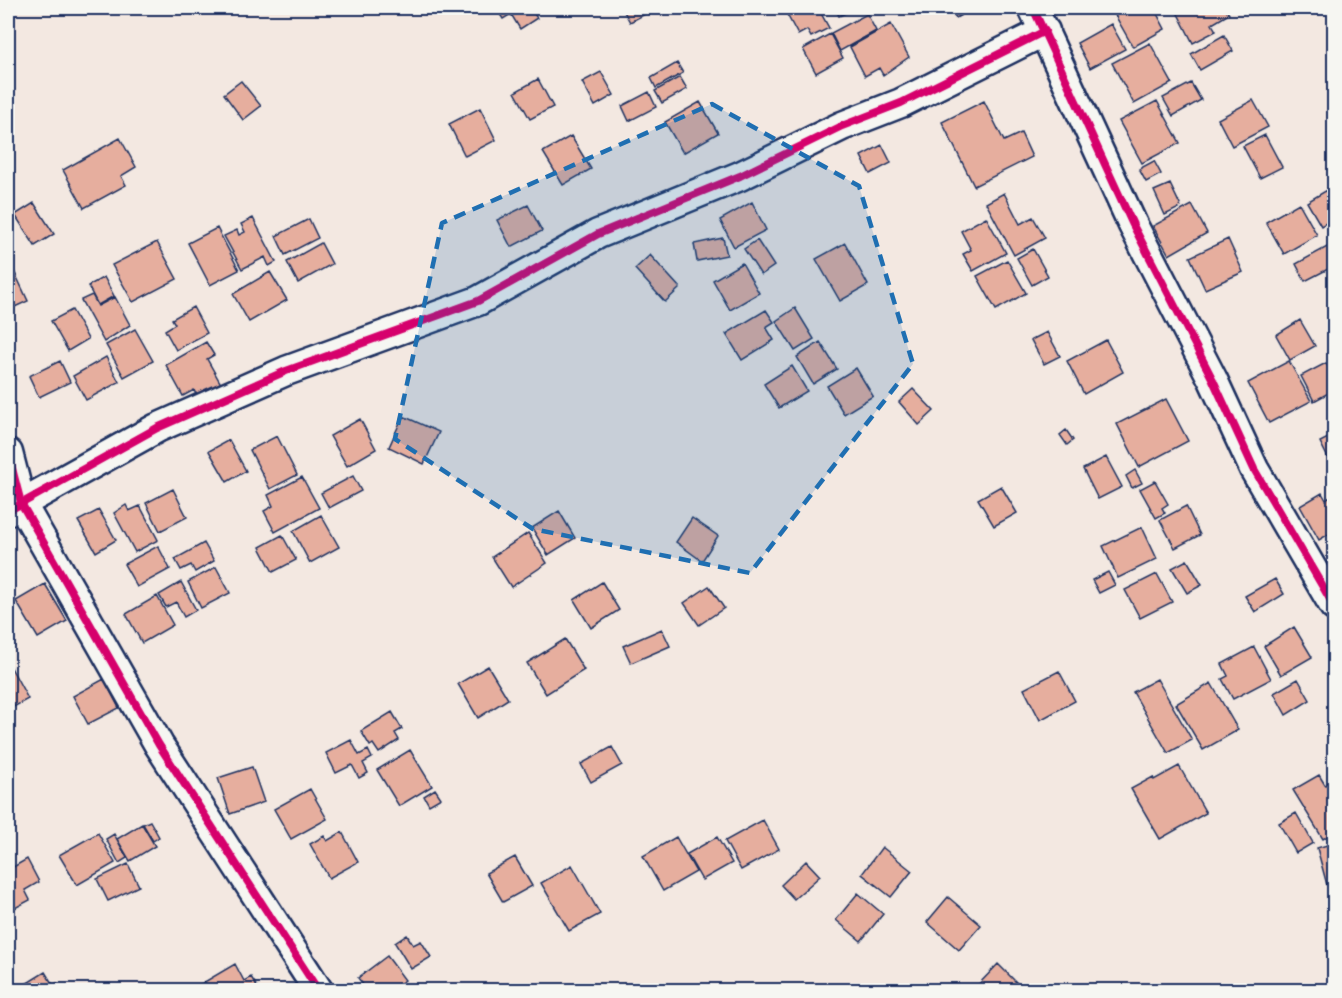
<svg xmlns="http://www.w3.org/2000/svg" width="1342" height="998" font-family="Sriracha,sans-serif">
<rect width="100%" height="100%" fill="#f3e8e1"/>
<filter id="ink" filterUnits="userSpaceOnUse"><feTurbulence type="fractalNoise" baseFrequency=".0167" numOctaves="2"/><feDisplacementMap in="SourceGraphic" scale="12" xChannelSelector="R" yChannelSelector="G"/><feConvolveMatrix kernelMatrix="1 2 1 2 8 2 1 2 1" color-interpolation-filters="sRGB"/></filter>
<g filter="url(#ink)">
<!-- building -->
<path fill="#e6ae9e" stroke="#1b2f5e" stroke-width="1.5" d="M 496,8 L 530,8 L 537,18 L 520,29 L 511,14 L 503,19 Z
M 622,8 L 646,8 L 649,12 L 630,22 Z
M 787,8 L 818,8 L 829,28 L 811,37 L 807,30 L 798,35 L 784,9 Z
M 835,8 L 857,8 L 839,16 Z
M 950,8 L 974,8 L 956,18 Z
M 1111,8 L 1154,8 L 1165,29 L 1133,47 Z
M 1175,8 L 1225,8 L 1229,14 L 1212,24 L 1216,31 L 1193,43 Z
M 867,14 L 876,31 L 840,51 L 831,33 Z
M 891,24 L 909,57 L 883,75 L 879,68 L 865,76 L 850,47 Z
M 1111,24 L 1125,49 L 1090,68 L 1077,43 Z
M 830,34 L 843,58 L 816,73 L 803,49 Z
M 1224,35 L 1233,51 L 1200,70 L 1191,54 Z
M 1150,43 L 1172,83 L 1134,104 L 1112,63 Z
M 677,63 L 683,73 L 656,88 L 651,78 Z
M 601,72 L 614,95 L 595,106 L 582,82 Z
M 680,77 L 687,89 L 662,103 L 655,91 Z
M 538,79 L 553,107 L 530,119 L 515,92 Z
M 241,81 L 261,106 L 243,120 L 224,94 Z
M 1191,83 L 1201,100 L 1173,116 L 1163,98 Z
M 649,92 L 656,107 L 629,121 L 622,106 Z
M 1253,100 L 1268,127 L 1232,146 L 1218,119 Z
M 984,101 L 1004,141 L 1021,133 L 1032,157 L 974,186 L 942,122 Z
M 1157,101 L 1180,143 L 1142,163 L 1119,121 Z
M 700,102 L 718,133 L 683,153 L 665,122 Z
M 480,108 L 496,140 L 465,156 L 449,124 Z
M 1265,135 L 1282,167 L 1260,178 L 1243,146 Z
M 571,136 L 591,169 L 563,185 L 543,152 Z
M 120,138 L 136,167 L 121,176 L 126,185 L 84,208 L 63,170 Z
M 882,145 L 891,163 L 870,174 L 861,156 Z
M 1154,161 L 1161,174 L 1146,182 L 1139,169 Z
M 1170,184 L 1181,207 L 1165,215 L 1154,191 Z
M 1334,186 L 1334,218 L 1321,226 L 1307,202 Z
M 1004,193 L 1020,224 L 1033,217 L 1045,238 L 1014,255 L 986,203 Z
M 752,202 L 766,230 L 734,247 L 720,220 Z
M 34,203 L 54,234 L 35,246 L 15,215 Z
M 1299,203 L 1317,235 L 1284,254 L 1266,222 Z
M 528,205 L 542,231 L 511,247 L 497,220 Z
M 1192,205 L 1207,233 L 1169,255 L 1153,226 Z
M 986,217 L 1006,253 L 973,271 L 963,254 L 971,250 L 961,231 Z
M 253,218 L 276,262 L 269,266 L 265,257 L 242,269 L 224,236 L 237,230 L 239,235 L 245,232 L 241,224 Z
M 309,219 L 318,238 L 285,255 L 276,236 Z
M 217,228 L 239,270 L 210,285 L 188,243 Z
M 723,238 L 727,255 L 697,261 L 694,244 Z
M 1228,239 L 1243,272 L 1205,289 L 1190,257 Z
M 757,240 L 774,266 L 761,275 L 744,249 Z
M 157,242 L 177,279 L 133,302 L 112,265 Z
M 321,243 L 332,264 L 298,283 L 287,262 Z
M 845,243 L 868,285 L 840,301 L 816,259 Z
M 1329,246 L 1334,256 L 1334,266 L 1305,281 L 1296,264 Z
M 1033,249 L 1048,276 L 1032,285 L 1017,258 Z
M 650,255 L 680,288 L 665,302 L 635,269 Z
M 1007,260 L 1026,293 L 996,310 L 977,276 Z
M 742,263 L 759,293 L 730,310 L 713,280 Z
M 14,271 L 28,301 L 8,310 L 8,274 Z
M 270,272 L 287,300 L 249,322 L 233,294 Z
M 104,277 L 114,296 L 98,305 L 88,286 Z
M 92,295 L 98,306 L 115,297 L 130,325 L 104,342 L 81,300 Z
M 193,307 L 207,333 L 176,350 L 165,330 L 175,324 L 172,319 Z
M 795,308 L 814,339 L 795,351 L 776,321 Z
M 72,310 L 88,339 L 68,351 L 51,321 Z
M 766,310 L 774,322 L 766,327 L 774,340 L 742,360 L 726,334 Z
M 1300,320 L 1315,346 L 1290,360 L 1276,335 Z
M 135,329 L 153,361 L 124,377 L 106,345 Z
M 1047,332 L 1060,356 L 1044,364 L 1031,340 Z
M 1106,340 L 1123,372 L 1084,394 L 1067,361 Z
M 206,342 L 214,355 L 207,359 L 221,384 L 197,397 L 194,390 L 183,396 L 166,365 Z
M 820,342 L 837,369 L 813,384 L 797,357 Z
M 106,357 L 119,382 L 86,400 L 73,376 Z
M 60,361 L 70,382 L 39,397 L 29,376 Z
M 1289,361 L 1311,401 L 1269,423 L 1248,383 Z
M 1326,363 L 1334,378 L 1334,390 L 1314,401 L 1301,376 Z
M 792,366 L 807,391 L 779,408 L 764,384 Z
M 856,368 L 873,396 L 844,414 L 827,386 Z
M 913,389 L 934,411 L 919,425 L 899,402 Z
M 1166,399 L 1188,441 L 1139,467 L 1117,424 Z
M 403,416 L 439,432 L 424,464 L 389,447 Z
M 360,419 L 376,449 L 347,466 L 330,436 Z
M 1066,430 L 1073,440 L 1067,445 L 1060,435 Z
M 1334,435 L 1334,470 L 1320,442 Z
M 277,436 L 297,475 L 270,489 L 250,450 Z
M 229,440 L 246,471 L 227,482 L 209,451 Z
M 1106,457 L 1122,487 L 1098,499 L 1083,469 Z
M 1135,470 L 1142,483 L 1132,488 L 1126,476 Z
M 353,476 L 361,491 L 329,508 L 321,493 Z
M 302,477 L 319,508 L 275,532 L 264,511 L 273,506 L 268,495 Z
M 1155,481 L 1168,504 L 1162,508 L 1165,513 L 1156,518 L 1140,489 Z
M 1001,486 L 1017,513 L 994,526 L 978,499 Z
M 173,489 L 187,517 L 160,531 L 146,503 Z
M 1322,493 L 1326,500 L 1330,497 L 1334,504 L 1334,531 L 1319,540 L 1300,506 Z
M 126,505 L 129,511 L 140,506 L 158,540 L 135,552 L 114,513 Z
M 1186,506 L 1200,535 L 1175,548 L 1160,520 Z
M 99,510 L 116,540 L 96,552 L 78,521 Z
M 559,511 L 575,538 L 548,555 L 532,528 Z
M 321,515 L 339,547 L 310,563 L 293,531 Z
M 692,518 L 718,536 L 702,561 L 676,542 Z
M 1142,527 L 1157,559 L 1118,578 L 1103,546 Z
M 528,533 L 547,563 L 511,587 L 492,557 Z
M 282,535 L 296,560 L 273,572 L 260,547 Z
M 204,543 L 214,561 L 195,572 L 191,565 L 181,570 L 175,559 Z
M 158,546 L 170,569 L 137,587 L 124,564 Z
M 1187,560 L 1202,585 L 1187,593 L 1172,568 Z
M 216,567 L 230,593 L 201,608 L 188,582 Z
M 1108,572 L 1115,585 L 1099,593 L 1092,580 Z
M 1157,574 L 1172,602 L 1140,618 L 1125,590 Z
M 1275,579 L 1284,594 L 1255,612 L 1245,596 Z
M 181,582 L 196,610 L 184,617 L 176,602 L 166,607 L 159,595 Z
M 602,582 L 619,610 L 591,628 L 574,600 Z
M 45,584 L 67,621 L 38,638 L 16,601 Z
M 709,586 L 724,608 L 699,625 L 684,603 Z
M 157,596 L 173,625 L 142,643 L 126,614 Z
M 1294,627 L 1312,657 L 1281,675 L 1264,646 Z
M 662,629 L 670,646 L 631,663 L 623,646 Z
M 565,639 L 584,670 L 546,694 L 527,663 Z
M 1254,647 L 1271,679 L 1233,699 L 1222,679 L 1228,676 L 1222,664 Z
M 8,662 L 28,699 L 8,710 Z
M 488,666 L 508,699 L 478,718 L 458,684 Z
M 1059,671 L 1075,701 L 1040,720 L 1024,689 Z
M 104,679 L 119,708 L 88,724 L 73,696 Z
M 1157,679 L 1192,740 L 1168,753 L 1133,692 Z
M 1298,679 L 1310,700 L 1286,715 L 1274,693 Z
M 1211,683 L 1238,730 L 1203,750 L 1176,704 Z
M 392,712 L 402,729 L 395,733 L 399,740 L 379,753 L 373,744 L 370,746 L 361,731 Z
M 351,740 L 359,755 L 368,750 L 372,758 L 363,763 L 368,773 L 359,778 L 352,765 L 336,773 L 326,753 Z
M 612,747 L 622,765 L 591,782 L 581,764 Z
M 410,750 L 432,786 L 399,806 L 377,770 Z
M 1179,766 L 1206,813 L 1160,839 L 1131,789 L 1153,777 L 1154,780 Z
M 252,767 L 264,802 L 230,814 L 218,778 Z
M 1319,775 L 1325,785 L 1331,782 L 1334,789 L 1334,832 L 1323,839 L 1293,790 Z
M 310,789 L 327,819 L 291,839 L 274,809 Z
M 435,789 L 441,798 L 429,805 L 424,796 Z
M 1296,813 L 1313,843 L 1296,853 L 1279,823 Z
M 763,820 L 779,849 L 741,870 L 725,841 Z
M 150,821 L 159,837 L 153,841 L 143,824 Z
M 142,824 L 155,846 L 130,861 L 117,839 Z
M 342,832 L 358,862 L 329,878 L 310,844 L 324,836 L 327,841 Z
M 98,833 L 115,863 L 77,885 L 59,855 Z
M 114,834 L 127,858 L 119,863 L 106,839 Z
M 676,837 L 696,872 L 663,891 L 643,856 Z
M 717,837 L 732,863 L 702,880 L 687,854 Z
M 1334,843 L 1334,883 L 1327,885 L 1317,848 Z
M 882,847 L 912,871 L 891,897 L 862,874 Z
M 515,857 L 532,886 L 503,902 L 486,873 Z
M 27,859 L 39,882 L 25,890 L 30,900 L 13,909 L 8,899 L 8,870 Z
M 806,861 L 820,876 L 794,899 L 781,885 Z
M 128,864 L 139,886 L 108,901 L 97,879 Z
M 572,865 L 600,914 L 569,931 L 541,883 Z
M 858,893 L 883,914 L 861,941 L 836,920 Z
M 948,897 L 981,925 L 959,950 L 927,922 Z
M 407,935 L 413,945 L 421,941 L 431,957 L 411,969 L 395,943 Z
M 387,956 L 405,980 L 391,990 L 367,990 L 358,978 Z
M 235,964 L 244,981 L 251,977 L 259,990 L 204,990 L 201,984 Z
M 998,964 L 1024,990 L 984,990 L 978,985 Z
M 45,972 L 53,985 L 57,983 L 61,990 L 16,990 Z"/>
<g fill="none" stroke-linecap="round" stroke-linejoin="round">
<!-- minor casing -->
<g stroke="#1b2f5e" stroke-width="33">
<path id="minor" d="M 1033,8 L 1133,225 L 1213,380 L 1254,469 L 1334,606
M 8,453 L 21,503 L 159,745 L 318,990
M 8,511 L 157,428 L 286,371 L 478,301 L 598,234 L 740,176 L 842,126 L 901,103 L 1045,31"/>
</g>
<!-- minor -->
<use href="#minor" stroke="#f6f6f2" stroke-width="28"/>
<!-- cycleway casing -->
<g stroke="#f6f6f2" stroke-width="11">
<path id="cycleway" d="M 1033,8 L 1133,225 L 1213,380 L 1254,469 L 1334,606
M 8,453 L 21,503 L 159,745 L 318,990
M 8,511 L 157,428 L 286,371 L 478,301 L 598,234 L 740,176 L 842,126 L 901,103 L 1045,31"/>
</g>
<!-- cycleway -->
<use href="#cycleway" stroke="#d6006c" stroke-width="8"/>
</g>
</g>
<!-- marked area -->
<path fill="#1f6fb2" fill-opacity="0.2" stroke="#1f6fb2" stroke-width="4.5" stroke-dasharray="12 8" stroke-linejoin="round" d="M 712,104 L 859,186 L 913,364 L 750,573 L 533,529 L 395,439 L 442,223 Z"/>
<!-- margin -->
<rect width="1342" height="998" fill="none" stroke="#f6f6f2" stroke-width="30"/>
<rect x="15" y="15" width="1312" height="968" fill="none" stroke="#1b2f5e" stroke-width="2" filter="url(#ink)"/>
</svg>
